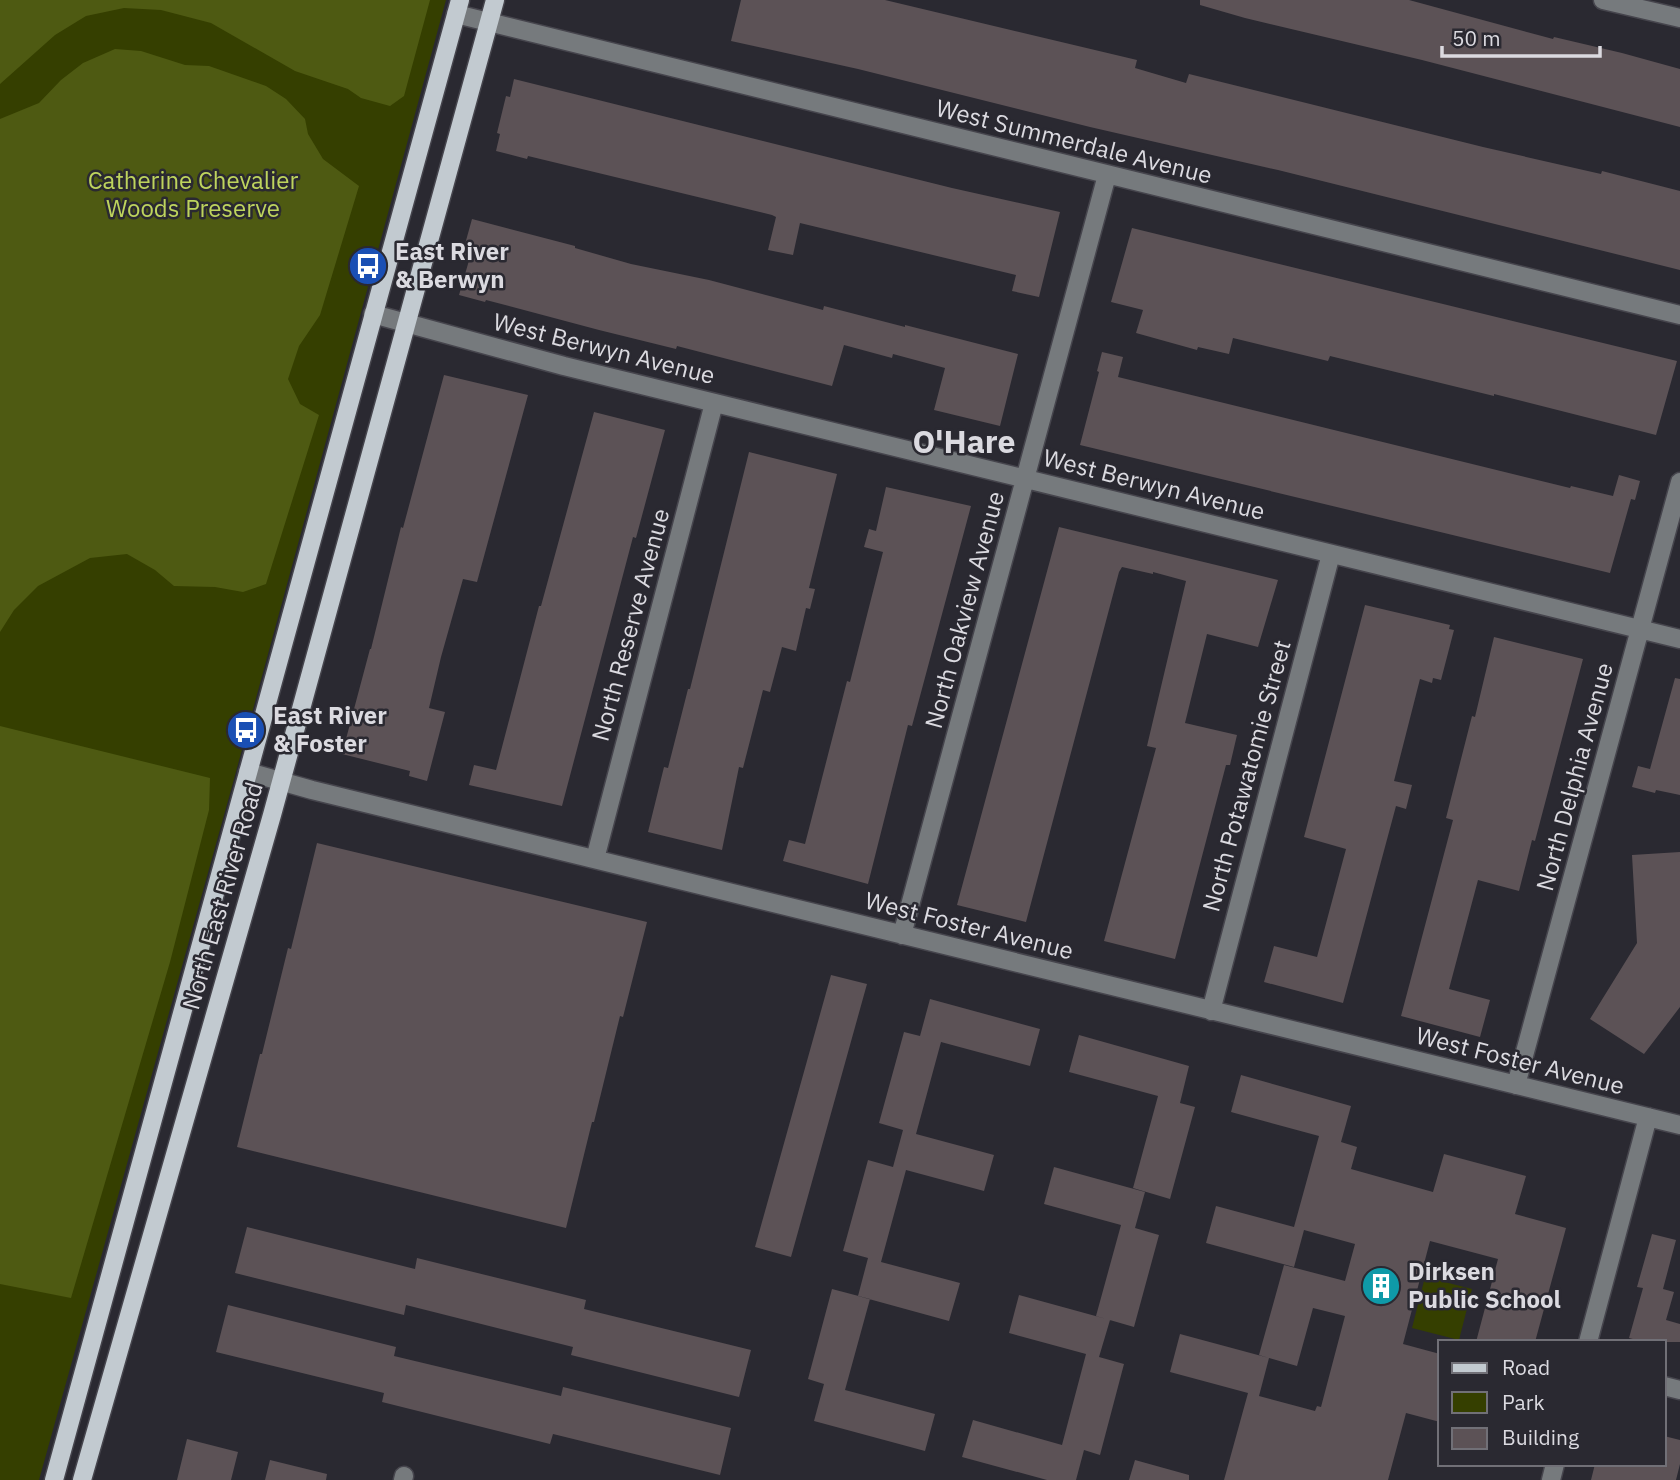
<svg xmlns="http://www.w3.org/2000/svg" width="1680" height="1480" font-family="'IBM Plex Sans',sans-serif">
<rect width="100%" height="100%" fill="#2a2931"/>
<!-- green -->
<path fill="#353f00" d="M 0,0 L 446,0 L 231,790 L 39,1480 L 0,1480 Z
M 1425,1277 L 1472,1289 L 1459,1340 L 1412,1328 Z"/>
<!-- forest -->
<path fill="#4e5a12" d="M 0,0 L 430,0 L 404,96 L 390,106 L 361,98 L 348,89 L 295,71 L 211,23 L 161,10 L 124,8 L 86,16 L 55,35 L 0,84 Z
M 115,49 L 141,51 L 185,65 L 209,66 L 266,86 L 286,99 L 305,119 L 308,134 L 323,159 L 359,186 L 320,315 L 299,346 L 288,379 L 300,404 L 319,415 L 266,584 L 243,592 L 215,587 L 174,586 L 155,570 L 127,554 L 90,558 L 38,586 L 14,610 L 0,632 L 0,119 L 39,103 L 61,80 L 83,63 Z
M 0,726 L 210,778 L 209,810 L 170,962 L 71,1298 L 0,1284 Z"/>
<!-- building -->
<path fill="#5c5256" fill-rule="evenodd" d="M 741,0 L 885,0 L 1137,60 L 1135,68 L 1186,83 L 1189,74 L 1483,147 L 1601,174 L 1602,171 L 1680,191 L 1680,270 L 1278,170 L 1090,127 L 858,69 L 731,41 Z
M 1200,0 L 1409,0 L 1553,39 L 1554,37 L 1622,53 L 1680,69 L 1680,127 L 1422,60 L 1245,18 L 1200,5 Z
M 514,79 L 952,188 L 1060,212 L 1039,297 L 1012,291 L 1016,275 L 800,223 L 793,255 L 768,250 L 776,217 L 772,215 L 528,156 L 527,159 L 496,151 L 500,134 L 497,133 L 506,96 L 510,97 Z
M 472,219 L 575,246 L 575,248 L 631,264 L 709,280 L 823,310 L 824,306 L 905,327 L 905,325 L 1018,354 L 1000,426 L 934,410 L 945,368 L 893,354 L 892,358 L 844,345 L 832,386 L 677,346 L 676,349 L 599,330 L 486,300 L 485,302 L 459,295 L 470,257 L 462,255 Z
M 1132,228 L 1677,361 L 1656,435 L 1494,394 L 1494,396 L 1330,356 L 1328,361 L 1233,338 L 1229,354 L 1198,347 L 1197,350 L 1136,333 L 1143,310 L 1111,302 Z
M 1102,352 L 1123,357 L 1118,377 L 1570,488 L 1571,486 L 1613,496 L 1619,475 L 1640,481 L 1635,500 L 1631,499 L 1610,573 L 1080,445 L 1099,372 L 1097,371 Z
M 444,375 L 528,395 L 477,582 L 463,579 L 441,657 L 429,708 L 445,712 L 427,781 L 409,776 L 410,771 L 342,754 L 370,649 L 371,649 L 401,527 L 403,528 Z
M 594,412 L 665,430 L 636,538 L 633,537 L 562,806 L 469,785 L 474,765 L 496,770 L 539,606 L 541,606 Z
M 749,452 L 837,474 L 809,588 L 815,589 L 810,609 L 806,608 L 796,651 L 782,647 L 770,692 L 763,690 L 743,768 L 739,767 L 722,850 L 648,832 L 664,767 L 668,768 L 688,689 L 690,689 Z
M 886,487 L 971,506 L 912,726 L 908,725 L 868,884 L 783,861 L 789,840 L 805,844 L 847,681 L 850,682 L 883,552 L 864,547 L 869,529 L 876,531 Z
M 1059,527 L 1278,580 L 1258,647 L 1207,634 L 1185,723 L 1237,735 L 1230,765 L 1226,765 L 1175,959 L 1104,941 L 1156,748 L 1147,746 L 1186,581 L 1153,572 L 1153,574 L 1122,567 L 1119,572 L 1026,922 L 957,905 Z
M 1365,605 L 1450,625 L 1449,629 L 1454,630 L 1441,680 L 1433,678 L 1432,683 L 1420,679 L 1394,781 L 1412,785 L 1406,809 L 1396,806 L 1343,1003 L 1264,982 L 1274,946 L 1317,957 L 1346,849 L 1304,837 Z
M 1494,637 L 1583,659 L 1535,841 L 1532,840 L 1519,891 L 1478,880 L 1449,989 L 1490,1000 L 1480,1037 L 1401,1016 L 1453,820 L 1446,818 L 1472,716 L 1475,717 Z
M 1675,678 L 1680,679 L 1680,795 L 1656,790 L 1655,793 L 1632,787 L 1638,766 L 1650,769 Z
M 317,843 L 647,922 L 623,1017 L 620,1016 L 594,1122 L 592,1122 L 566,1228 L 237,1147 L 260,1054 L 262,1054 L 288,948 L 291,949 Z
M 1680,852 L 1680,1007 L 1644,1054 L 1590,1019 L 1637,943 L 1632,855 Z
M 831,975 L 867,984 L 791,1257 L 755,1247 Z
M 930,999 L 1040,1029 L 1030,1066 L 941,1042 L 916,1134 L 994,1155 L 984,1191 L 906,1170 L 881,1262 L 960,1283 L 949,1321 L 858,1296 L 868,1258 L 843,1251 L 868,1160 L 893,1167 L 903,1130 L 879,1123 L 904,1032 L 920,1036 Z
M 1079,1035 L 1189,1066 L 1180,1103 L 1195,1107 L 1170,1199 L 1133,1188 L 1158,1096 L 1069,1072 Z
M 1241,1075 L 1351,1106 L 1341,1142 L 1357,1147 L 1351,1169 L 1433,1192 L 1444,1154 L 1526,1176 L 1515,1214 L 1566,1228 L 1535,1342 L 1476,1342 L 1498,1259 L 1430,1241 L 1403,1344 L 1440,1354 L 1440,1422 L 1406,1413 L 1388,1480 L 1224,1480 L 1248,1393 L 1170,1372 L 1180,1334 L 1269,1358 L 1259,1355 L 1284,1265 L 1345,1281 L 1355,1244 L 1304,1230 L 1294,1267 L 1206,1243 L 1216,1206 L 1294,1227 L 1319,1136 L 1231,1112 ZM 1313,1308 L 1345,1316 L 1321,1407 L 1317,1406 L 1315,1411 L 1259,1396 L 1269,1358 L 1297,1366 Z
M 1054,1167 L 1145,1192 L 1135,1228 L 1159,1235 L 1134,1327 L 1096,1316 L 1121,1225 L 1044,1204 Z
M 247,1227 L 415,1269 L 417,1258 L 586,1300 L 584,1309 L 751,1350 L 739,1397 L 571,1355 L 573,1347 L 406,1305 L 404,1315 L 235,1273 Z
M 1652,1234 L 1676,1240 L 1663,1289 L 1674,1292 L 1666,1320 L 1680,1324 L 1680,1342 L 1644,1342 L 1629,1338 L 1643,1288 L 1637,1287 Z
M 832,1289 L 870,1299 L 845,1390 L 935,1414 L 925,1451 L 814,1421 L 824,1384 L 808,1379 Z
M 1019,1295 L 1110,1320 L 1099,1357 L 1124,1364 L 1100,1455 L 1084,1450 L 1076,1480 L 1047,1480 L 962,1457 L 973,1420 L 1062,1445 L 1086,1354 L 1009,1333 Z
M 228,1305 L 396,1347 L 394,1356 L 561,1396 L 563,1387 L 731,1428 L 720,1475 L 553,1434 L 550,1444 L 382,1402 L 384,1393 L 216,1352 Z
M 1664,1436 L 1680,1440 L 1680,1464 L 1676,1480 L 1591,1480 L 1595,1464 L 1664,1464 Z
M 187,1439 L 238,1452 L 231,1480 L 177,1480 Z
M 270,1460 L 327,1474 L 326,1480 L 265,1480 Z
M 1135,1460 L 1189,1475 L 1189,1480 L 1129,1480 Z"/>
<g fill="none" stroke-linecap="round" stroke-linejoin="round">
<!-- minor casing -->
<g stroke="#46454d" stroke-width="21">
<path id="minor" d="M 1603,0 L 1680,18
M 456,14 L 1680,315
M 373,314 L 564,366 L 1680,639
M 248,772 L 312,790 L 1680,1125
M 595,859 L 714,403
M 902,935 L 1107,175
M 1211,1011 L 1331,554
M 1516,1085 L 1680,482
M 1588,1342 L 1648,1117
M 1664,1386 L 1680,1390
M 403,1480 L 404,1476
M 1551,1480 L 1555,1464"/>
</g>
<!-- major casing -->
<g stroke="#46454d" stroke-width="21">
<path id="major" d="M 54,1480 L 460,0
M 82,1480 L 272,815 L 495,0"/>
</g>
<!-- minor -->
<use href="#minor" stroke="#767a7d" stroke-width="18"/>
<!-- major -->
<use href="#major" stroke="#c2cad0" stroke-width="18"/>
</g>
<!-- icons -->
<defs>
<g id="bus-disc" transform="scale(2.0125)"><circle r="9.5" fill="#1a4fb4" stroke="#2a2931"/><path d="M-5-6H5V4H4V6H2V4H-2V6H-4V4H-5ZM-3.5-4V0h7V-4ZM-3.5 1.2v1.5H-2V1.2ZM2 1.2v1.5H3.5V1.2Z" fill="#fff"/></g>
<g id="building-disc" transform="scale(2.0125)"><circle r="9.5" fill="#0f9aa8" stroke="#2a2931"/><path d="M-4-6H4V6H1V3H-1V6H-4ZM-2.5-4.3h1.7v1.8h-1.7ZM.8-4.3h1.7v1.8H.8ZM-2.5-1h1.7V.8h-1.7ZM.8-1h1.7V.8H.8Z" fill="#fff"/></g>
</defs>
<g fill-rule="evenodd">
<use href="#bus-disc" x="368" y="266"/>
<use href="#bus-disc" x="246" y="730"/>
<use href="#building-disc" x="1381" y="1286"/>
</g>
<g text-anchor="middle" stroke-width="5" stroke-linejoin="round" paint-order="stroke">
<!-- street labels -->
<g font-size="24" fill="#dbdae0" stroke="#2a2931">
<text transform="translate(1074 142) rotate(14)" y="8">West Summerdale Avenue</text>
<text transform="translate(604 349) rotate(14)" y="8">West Berwyn Avenue</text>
<text transform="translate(1154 485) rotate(14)" y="8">West Berwyn Avenue</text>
<text transform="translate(965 610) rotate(-75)" y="8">North Oakview Avenue</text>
<text transform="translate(631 625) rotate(-75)" y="8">North Reserve Avenue</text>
<text transform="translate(1247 776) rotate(-75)" y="8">North Potawatomie Street</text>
<text transform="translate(1575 777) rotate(-75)" y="8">North Delphia Avenue</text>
<text transform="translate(223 896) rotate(-74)" y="8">North East River Road</text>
<text transform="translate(969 926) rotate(14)" y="8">West Foster Avenue</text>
<text transform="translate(1520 1061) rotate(14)" y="8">West Foster Avenue</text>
</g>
<!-- park labels -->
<g font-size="24" fill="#bed45d" stroke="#2a2931">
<text x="193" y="189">Catherine Chevalier<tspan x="193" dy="28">Woods Preserve</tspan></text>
</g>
<!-- poi labels -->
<g font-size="24" font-weight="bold" fill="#dbdae0" stroke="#2a2931" text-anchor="start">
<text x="395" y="260">East River<tspan x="395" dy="28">&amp; Berwyn</tspan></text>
<text x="273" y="724">East River<tspan x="273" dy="28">&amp; Foster</tspan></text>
<text x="1408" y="1280">Dirksen<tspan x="1408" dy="28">Public School</tspan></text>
</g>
<!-- district labels -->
<g font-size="32" font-weight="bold" fill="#dbdae0" stroke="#2a2931">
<text x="964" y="453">O'Hare</text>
</g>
</g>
<!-- legend -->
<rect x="1438" y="1340" width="228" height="126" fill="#2a2931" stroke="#717077" stroke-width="2"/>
<rect x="1452" y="1363" width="35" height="10" fill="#c2cad0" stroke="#717077" stroke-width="2"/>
<text x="1502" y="1375" font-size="21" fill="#dbdae0">Road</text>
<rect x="1452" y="1392" width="35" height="21" fill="#353f00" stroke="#717077" stroke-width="2"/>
<text x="1502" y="1410" font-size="21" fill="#dbdae0">Park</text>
<rect x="1452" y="1428" width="35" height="21" fill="#5c5256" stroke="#717077" stroke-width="2"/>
<text x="1502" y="1445" font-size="21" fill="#dbdae0">Building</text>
<!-- scale -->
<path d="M1442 46v10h158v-10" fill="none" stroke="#dbdae0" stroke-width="3.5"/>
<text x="1452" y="46" font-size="21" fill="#dbdae0" stroke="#2a2931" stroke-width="5" paint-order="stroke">50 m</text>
</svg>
